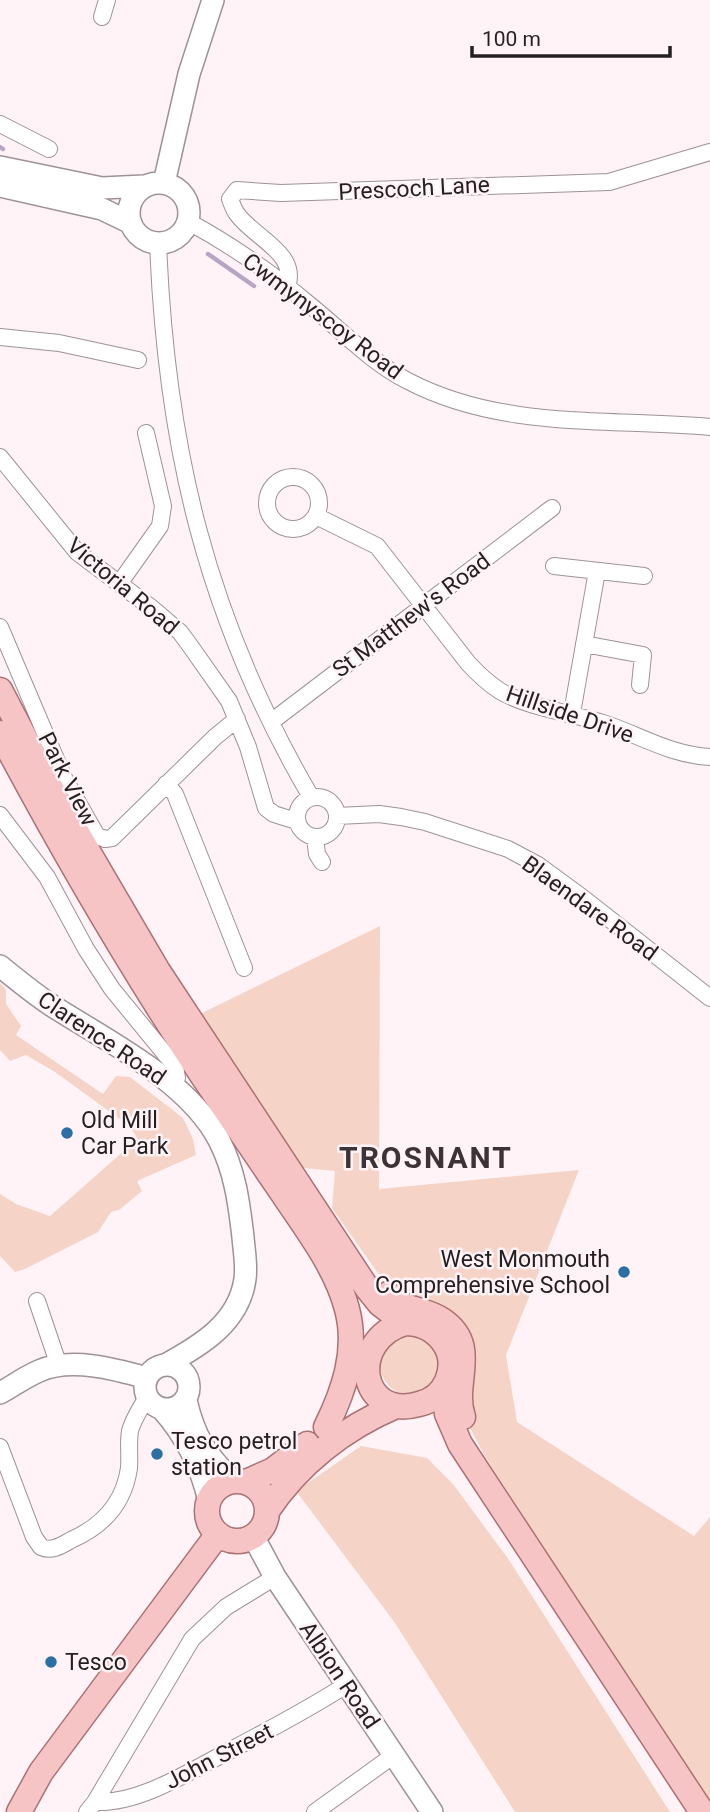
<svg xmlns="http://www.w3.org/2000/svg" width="710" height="1812" font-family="Roboto,sans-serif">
<rect width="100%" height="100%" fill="#fff3f7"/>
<!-- green -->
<path fill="#f5d4c7" d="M 380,926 L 379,1189 L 579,1170 L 506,1355 L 517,1422 L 694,1536 L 710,1517 L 710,1807 L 486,1458 L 462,1413 L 460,1385 L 394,1290 L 377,1272 L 332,1208 L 335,1171 L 303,1168 L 200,1014 Z
M 0,983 L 6,990 L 6,1004 L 21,1026 L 16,1035 L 103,1094 L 116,1076 L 130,1077 L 183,1118 L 193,1139 L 196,1155 L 137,1181 L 142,1191 L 119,1210 L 111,1212 L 98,1232 L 25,1269 L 15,1272 L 0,1256 L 0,1194 L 16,1204 L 50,1216 L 135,1141 L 136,1136 L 128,1125 L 55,1072 L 26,1055 L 10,1061 L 0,1050 Z
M 399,1335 L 429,1338 L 443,1364 L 429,1390 C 423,1392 415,1395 408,1395 C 388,1394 372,1368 383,1350 C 386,1344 394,1339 399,1335 Z
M 361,1446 L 427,1458 L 453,1484 L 509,1560 L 670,1812 L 515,1812 L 395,1623 L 296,1491 Z"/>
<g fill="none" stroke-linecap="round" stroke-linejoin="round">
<!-- stream -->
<path stroke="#b9a4c6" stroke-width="4.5" d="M 0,147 L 3,149
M 208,254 L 254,286"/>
<!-- street casing -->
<g stroke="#9f9296" stroke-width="18">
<path id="street" d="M 102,17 L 107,0
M 0,124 L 49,149
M 189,222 C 233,246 273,274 311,306 C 343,332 371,362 408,381 C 502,430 608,418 710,427
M 158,243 C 166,448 207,619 311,797
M 287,287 C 299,253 254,238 237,214 C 234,210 232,204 230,199 L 237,190 L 281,193 L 609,182 L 710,152
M 0,337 L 59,343 L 138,360
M 0,457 L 77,552 L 153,609 L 180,632 L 191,647 L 229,701 L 248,747 L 266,808 L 274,814 L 296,821
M267 503a26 26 0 1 1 52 0a26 26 0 1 1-52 0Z
M 316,516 L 377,546 L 468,663 C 478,674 488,683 500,691 C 529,708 571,713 603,723 C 640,735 670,755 710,757
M 554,566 L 644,576
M 119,584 L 160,526 L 163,506 L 146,433
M 0,627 L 64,778 L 97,836 L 105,839 L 112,838 L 215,737 L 237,719
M 584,644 L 643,655 L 640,685
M 572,713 L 597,571
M 271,722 L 552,508
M 166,784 L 175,794 L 244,968
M297 817a20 20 0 1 1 40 0a20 20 0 1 1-40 0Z
M 0,815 L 47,877 L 86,949 L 112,989 L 175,1066 L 177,1078 L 172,1085
M 337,816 L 379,814 L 401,817 L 425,822 L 508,849 L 538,865 L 583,898 L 710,998
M 315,838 L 317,854 L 322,862
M 37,1301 L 59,1366
M 0,1447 L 34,1537 L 41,1547 C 52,1552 62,1545 71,1540 C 103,1526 124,1503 129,1468 C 130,1456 128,1443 130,1431 C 133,1419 141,1408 147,1397
M 95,1802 L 192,1639 L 226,1607 L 275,1577
M 87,1812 L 95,1802 C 140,1804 190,1771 229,1751 C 269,1730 309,1709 346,1685
M 315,1812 L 394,1755"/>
</g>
<!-- secondary casing -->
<g stroke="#9f9296" stroke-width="24">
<path id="secondary" d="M 0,167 L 102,188 L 144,186
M129 213a30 30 0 1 1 60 0a30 30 0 1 1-60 0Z
M 164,183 L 189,74 L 213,0
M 0,186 L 102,209 L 131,223
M 0,966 C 16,979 33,993 51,1005 C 105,1040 188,1080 219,1140 C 235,1171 239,1203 243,1237 C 244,1251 247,1265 245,1279 C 239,1323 200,1346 165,1365
M145 1387a22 22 0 1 1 44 0a22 22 0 1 1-44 0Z
M 0,1393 C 13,1386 25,1377 39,1371 C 71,1357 115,1369 147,1378
M 186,1400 C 194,1436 206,1455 233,1481
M 162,1409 C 186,1436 201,1466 209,1501
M 253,1536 L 275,1577 L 432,1812"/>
</g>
<!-- primary casing -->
<g stroke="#aa7173" stroke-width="27">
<path id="primary" d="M 0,690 L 52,790 L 158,971 L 367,1288 L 380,1304 L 405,1323
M 0,733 C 62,850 129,965 202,1075 C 229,1115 256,1154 283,1194 C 307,1230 336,1267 347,1309 C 358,1350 344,1391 326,1427
M 388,1294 C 403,1311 425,1308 442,1320 C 481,1346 451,1383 463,1417
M 405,1323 C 435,1323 460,1350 447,1381 C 442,1393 432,1401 419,1404 C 359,1421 347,1340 405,1323 Z
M 444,1388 L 447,1414 L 460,1444 L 702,1812
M207 1511a30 30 0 1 1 60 0a30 30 0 1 1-60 0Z
M 246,1482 L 273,1470 L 307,1444
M 267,1511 C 298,1464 344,1428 396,1406
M 19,1812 L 41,1772 L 218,1534"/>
</g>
<!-- street -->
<use href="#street" stroke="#fff" stroke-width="16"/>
<!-- secondary -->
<use href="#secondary" stroke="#fff" stroke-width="21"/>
<!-- primary -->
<use href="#primary" stroke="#f7c4c5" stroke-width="24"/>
</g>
<!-- markers -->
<g fill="#2c6fa5" stroke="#fff3f7" stroke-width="2.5">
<circle cx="67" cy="1133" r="7"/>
<circle cx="624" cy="1272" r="7"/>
<circle cx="157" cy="1454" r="7"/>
<circle cx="51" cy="1662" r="7"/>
</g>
<g text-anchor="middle" stroke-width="5" stroke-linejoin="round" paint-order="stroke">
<!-- street labels -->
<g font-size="23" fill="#241f21" stroke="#fff3f7">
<text transform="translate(414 188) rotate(-3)" y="8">Prescoch Lane</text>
<text transform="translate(323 316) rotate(37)" y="8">Cwmynyscoy Road</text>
<text transform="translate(123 586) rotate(40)" y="8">Victoria Road</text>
<text transform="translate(411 615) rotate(-37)" y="8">St Matthew's Road</text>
<text transform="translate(570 714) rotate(19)" y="8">Hillside Drive</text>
<text transform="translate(68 779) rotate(63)" y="8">Park View</text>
<text transform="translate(590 908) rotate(36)" y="8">Blaendare Road</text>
<text transform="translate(102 1038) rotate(34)" y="8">Clarence Road</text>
<text transform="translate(340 1675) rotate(56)" y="8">Albion Road</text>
<text transform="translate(219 1756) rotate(-27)" y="8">John Street</text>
</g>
<!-- poi labels -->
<g font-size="23" fill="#241f21" stroke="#fff3f7" text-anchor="start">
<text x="81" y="1128">Old Mill<tspan x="81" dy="26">Car Park</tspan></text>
<text x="610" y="1267" text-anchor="end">West Monmouth<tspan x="610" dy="26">Comprehensive School</tspan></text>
<text x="171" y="1449">Tesco petrol<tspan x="171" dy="26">station</tspan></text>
<text x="65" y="1670">Tesco</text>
</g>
<!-- district labels -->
<g font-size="30" font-weight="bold" letter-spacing="2" fill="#3d3235" stroke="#fff3f7">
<text x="426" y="1168">TROSNANT</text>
</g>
</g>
<!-- scale -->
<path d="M472 46v10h198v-10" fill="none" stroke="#241f21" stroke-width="3.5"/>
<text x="482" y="46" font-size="21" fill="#241f21" stroke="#fff3f7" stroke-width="5" paint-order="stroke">100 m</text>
</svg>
